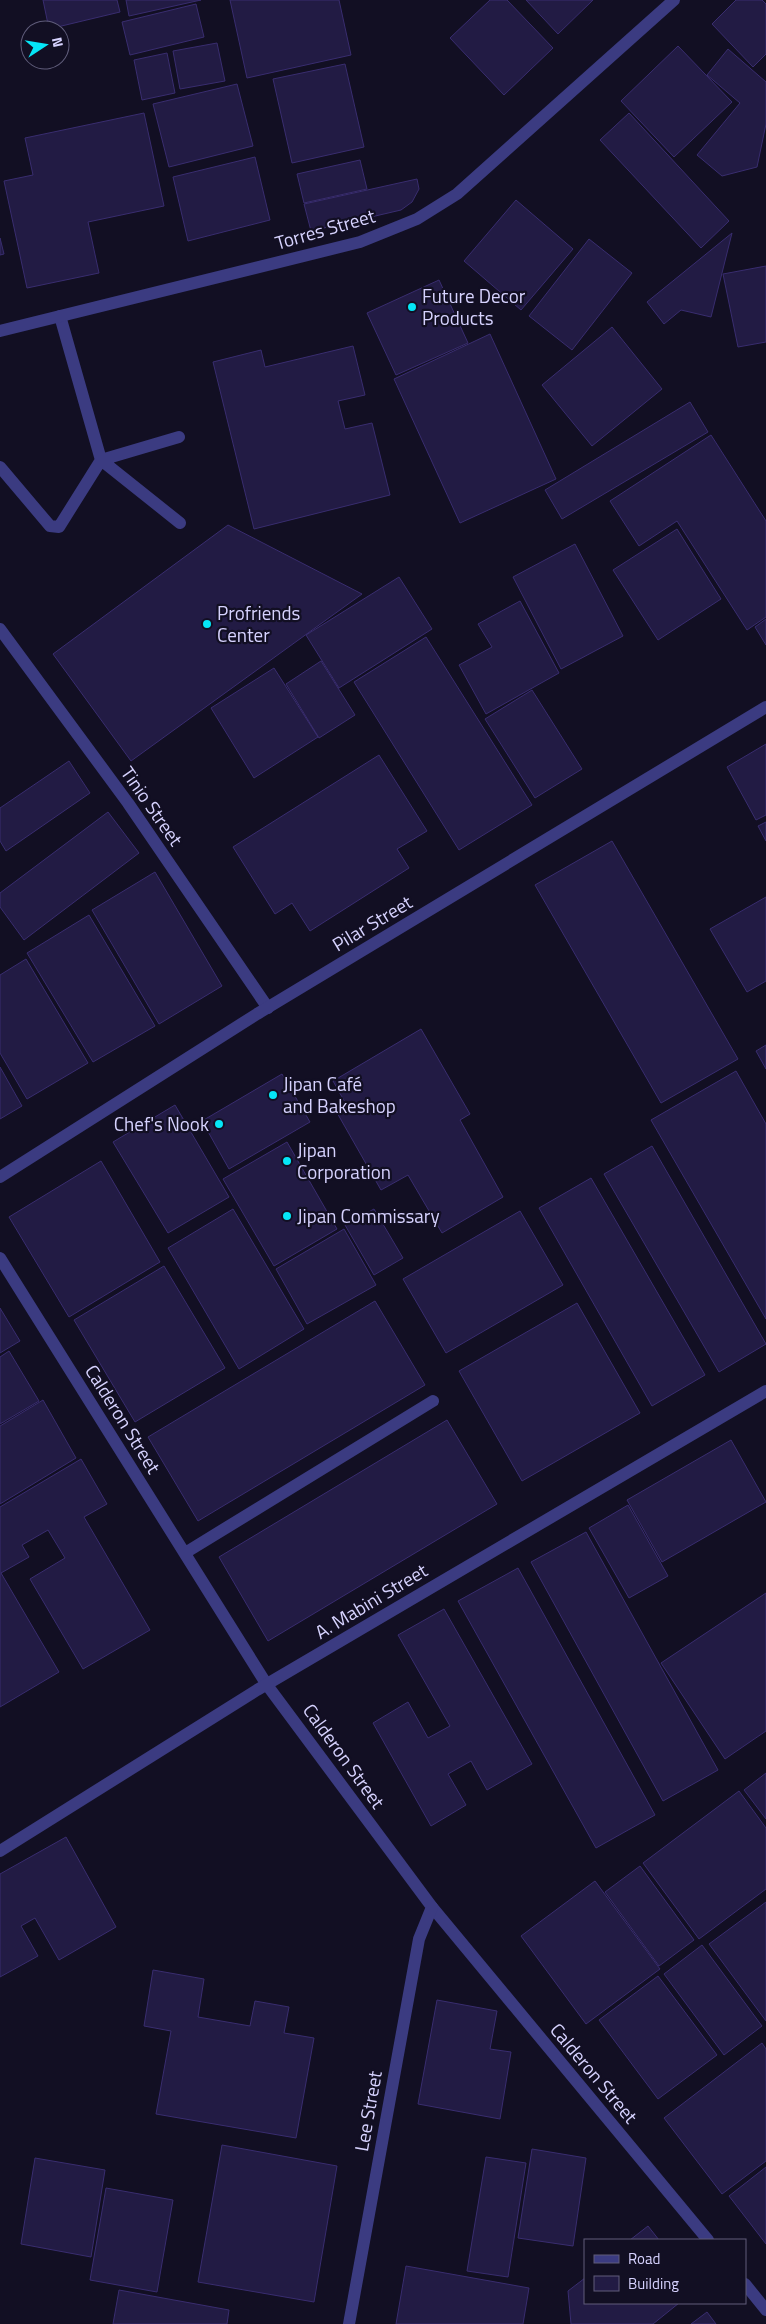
<svg xmlns="http://www.w3.org/2000/svg" width="766" height="2324" font-family="'Titillium Web',sans-serif">
<rect width="100%" height="100%" fill="#120f23"/>
<!-- building -->
<path fill="#221b44" stroke="#392d6f" d="M 43,0 L 117,0 L 120,12 L 49,29 Z
M 126,0 L 201,0 L 129,16 Z
M 230,0 L 339,0 L 351,55 L 247,78 Z
M 490,0 L 507,0 L 553,48 L 504,95 L 450,38 Z
M 526,0 L 593,0 L 558,34 Z
M 736,0 L 762,0 L 766,4 L 766,54 L 753,67 L 712,24 Z
M 196,4 L 204,37 L 130,55 L 122,22 Z
M 217,43 L 225,81 L 180,89 L 173,51 Z
M 678,46 L 732,102 L 674,157 L 621,101 Z
M 728,49 L 766,82 L 766,124 L 757,167 L 722,176 L 697,155 L 740,103 L 707,75 Z
M 167,53 L 175,93 L 142,100 L 134,60 Z
M 345,64 L 364,147 L 292,163 L 273,79 Z
M 237,84 L 253,146 L 169,167 L 153,104 Z
M 144,113 L 164,206 L 88,222 L 99,273 L 27,288 L 4,181 L 33,175 L 25,138 Z
M 629,113 L 729,221 L 701,248 L 600,140 Z
M 255,157 L 270,220 L 188,241 L 173,177 Z
M 360,160 L 367,189 L 304,203 L 297,174 Z
M 417,179 L 419,189 L 412,202 L 401,210 L 311,231 L 304,204 Z
M 516,200 L 573,249 L 521,310 L 464,261 Z
M 732,233 L 711,317 L 681,310 L 664,324 L 647,302 Z
M 0,238 L 4,254 L 0,255 Z
M 589,239 L 632,273 L 572,350 L 529,316 Z
M 766,266 L 766,342 L 738,347 L 723,274 Z
M 439,280 L 468,343 L 396,375 L 367,313 Z
M 612,327 L 662,389 L 592,446 L 542,385 Z
M 490,334 L 556,479 L 460,523 L 394,379 Z
M 353,346 L 365,395 L 338,401 L 345,429 L 372,423 L 390,495 L 254,529 L 213,362 L 261,350 L 265,367 Z
M 690,402 L 708,432 L 562,519 L 545,490 Z
M 711,435 L 766,521 L 766,617 L 747,630 L 677,521 L 639,546 L 610,501 Z
M 228,525 L 362,594 L 131,761 L 53,654 Z
M 677,529 L 721,599 L 658,640 L 613,570 Z
M 575,544 L 623,636 L 561,669 L 513,577 Z
M 399,577 L 432,629 L 339,688 L 306,635 Z
M 520,601 L 559,673 L 486,714 L 459,665 L 492,647 L 478,624 Z
M 766,619 L 766,645 L 755,627 Z
M 426,637 L 532,805 L 459,850 L 354,682 Z
M 321,661 L 355,715 L 319,738 L 286,684 Z
M 274,668 L 318,737 L 254,778 L 211,708 Z
M 532,690 L 582,769 L 535,798 L 485,719 Z
M 766,744 L 766,815 L 756,820 L 727,767 Z
M 379,755 L 427,831 L 397,849 L 409,868 L 310,931 L 292,903 L 275,914 L 233,847 Z
M 69,761 L 90,793 L 6,851 L 0,841 L 0,808 Z
M 108,812 L 139,853 L 24,940 L 0,907 L 0,893 Z
M 766,822 L 766,841 L 758,826 Z
M 612,841 L 738,1059 L 661,1103 L 535,885 Z
M 155,872 L 222,986 L 159,1024 L 92,910 Z
M 766,897 L 766,981 L 747,992 L 710,929 Z
M 89,915 L 155,1026 L 93,1062 L 27,953 Z
M 26,959 L 88,1063 L 27,1099 L 0,1053 L 0,975 Z
M 421,1029 L 470,1114 L 460,1120 L 503,1197 L 442,1233 L 408,1175 L 381,1190 L 336,1111 L 346,1104 L 333,1081 Z
M 766,1045 L 766,1069 L 756,1051 Z
M 0,1067 L 22,1106 L 0,1119 Z
M 736,1071 L 766,1124 L 766,1319 L 651,1120 Z
M 282,1074 L 310,1122 L 229,1169 L 202,1121 Z
M 175,1105 L 229,1197 L 168,1233 L 113,1142 Z
M 287,1142 L 337,1229 L 274,1266 L 223,1179 Z
M 652,1146 L 766,1344 L 719,1372 L 604,1174 Z
M 101,1161 L 160,1262 L 69,1317 L 9,1217 Z
M 591,1178 L 705,1375 L 652,1406 L 539,1208 Z
M 233,1209 L 304,1329 L 239,1369 L 168,1248 Z
M 374,1209 L 403,1258 L 374,1275 L 345,1225 Z
M 520,1211 L 563,1285 L 446,1353 L 403,1279 Z
M 344,1229 L 376,1285 L 307,1324 L 276,1269 Z
M 164,1266 L 225,1368 L 135,1422 L 74,1320 Z
M 375,1301 L 425,1385 L 198,1521 L 148,1437 Z
M 577,1303 L 640,1413 L 522,1481 L 459,1371 Z
M 0,1308 L 20,1341 L 0,1353 Z
M 9,1351 L 39,1401 L 0,1424 L 0,1357 Z
M 43,1400 L 76,1458 L 0,1504 L 0,1426 Z
M 447,1420 L 497,1504 L 268,1641 L 219,1557 Z
M 731,1440 L 766,1502 L 662,1562 L 627,1500 Z
M 81,1459 L 107,1504 L 84,1517 L 150,1630 L 83,1669 L 30,1579 L 65,1558 L 48,1530 L 22,1545 L 29,1557 L 1,1573 L 59,1672 L 0,1707 L 0,1507 Z
M 628,1505 L 668,1576 L 629,1598 L 589,1528 Z
M 586,1532 L 718,1770 L 663,1801 L 531,1562 Z
M 518,1568 L 655,1815 L 596,1848 L 458,1601 Z
M 766,1593 L 766,1731 L 725,1759 L 661,1663 Z
M 444,1609 L 532,1764 L 487,1790 L 471,1761 L 448,1774 L 466,1805 L 431,1826 L 373,1723 L 408,1702 L 428,1738 L 450,1726 L 398,1635 Z
M 766,1773 L 766,1819 L 744,1790 Z
M 739,1791 L 766,1828 L 766,1889 L 699,1939 L 643,1863 Z
M 66,1837 L 116,1927 L 59,1960 L 35,1918 L 21,1926 L 38,1956 L 0,1977 L 0,1874 Z
M 640,1866 L 694,1940 L 659,1966 L 605,1892 Z
M 595,1881 L 660,1969 L 586,2024 L 521,1936 Z
M 766,1902 L 766,2021 L 709,1944 Z
M 702,1945 L 762,2026 L 724,2055 L 664,1974 Z
M 153,1970 L 204,1979 L 198,2017 L 250,2026 L 255,2001 L 289,2007 L 284,2033 L 314,2038 L 296,2138 L 156,2114 L 171,2031 L 144,2026 Z
M 658,1976 L 717,2055 L 658,2099 L 599,2020 Z
M 437,2000 L 497,2011 L 490,2049 L 511,2052 L 500,2119 L 418,2104 Z
M 762,2043 L 766,2049 L 766,2161 L 722,2194 L 664,2118 Z
M 222,2145 L 337,2166 L 314,2302 L 198,2282 Z
M 532,2149 L 586,2158 L 573,2246 L 518,2238 Z
M 486,2157 L 526,2163 L 508,2277 L 467,2271 Z
M 35,2158 L 105,2170 L 91,2257 L 21,2244 Z
M 766,2167 L 766,2244 L 729,2196 Z
M 106,2188 L 173,2200 L 157,2292 L 90,2280 Z
M 648,2226 L 659,2240 L 630,2240 Z
M 406,2266 L 529,2288 L 523,2324 L 396,2324 Z
M 585,2278 L 585,2303 L 679,2303 L 653,2324 L 571,2324 L 568,2291 Z
M 119,2290 L 229,2310 L 227,2324 L 113,2324 Z
M 707,2312 L 716,2324 L 691,2324 Z"/>
<g fill="none" stroke-linecap="round" stroke-linejoin="round">
<!-- service -->
<path stroke="#3b3b81" stroke-width="12" d="M 60,316 L 101,460 L 180,523
M 0,467 L 50,526 L 59,527 L 101,460 L 179,437"/>
<!-- minor -->
<path stroke="#3b3b81" stroke-width="12" d="M 0,331 L 360,242 L 417,219 L 457,194 L 674,0
M 0,629 L 128,803 L 268,1008
M 0,1258 L 267,1685
M 185,1553 L 433,1401
M 432,1907 L 708,2240
M 745,2284 L 766,2310"/>
<!-- tertiary -->
<path stroke="#3b3b81" stroke-width="12" d="M 0,1177 L 257,1014 L 766,707
M 267,1685 L 432,1907 L 419,1939 L 349,2324
M 0,1851 L 257,1690 L 766,1391"/>
</g>
<!-- markers -->
<g fill="#05e6f7" stroke="#120f23" stroke-width="2">
<circle cx="412" cy="307" r="5"/>
<circle cx="207" cy="624" r="5"/>
<circle cx="273" cy="1095" r="5"/>
<circle cx="219" cy="1124" r="5"/>
<circle cx="287" cy="1161" r="5"/>
<circle cx="287" cy="1216" r="5"/>
</g>
<g text-anchor="middle" stroke-width="4.5" stroke-linejoin="round" paint-order="stroke">
<!-- street labels -->
<g font-size="19" fill="#d6d2fe" stroke="#120f23">
<text transform="translate(325 229) rotate(-16)" y="7">Torres Street</text>
<text transform="translate(152 806) rotate(55)" y="7">Tinio Street</text>
<text transform="translate(372 923) rotate(-31)" y="7">Pilar Street</text>
<text transform="translate(123 1419) rotate(58)" y="7">Calderon Street</text>
<text transform="translate(371 1601) rotate(-31)" y="7">A. Mabini Street</text>
<text transform="translate(344 1756) rotate(54)" y="7">Calderon Street</text>
<text transform="translate(594 2073) rotate(50)" y="7">Calderon Street</text>
<text transform="translate(368 2111) rotate(-80)" y="7">Lee Street</text>
</g>
<!-- poi labels -->
<g font-size="19" fill="#d6d2fe" stroke="#120f23" text-anchor="start">
<text x="422" y="303">Future Decor<tspan x="422" dy="22">Products</tspan></text>
<text x="217" y="620">Profriends<tspan x="217" dy="22">Center</tspan></text>
<text x="283" y="1091">Jipan Café<tspan x="283" dy="22">and Bakeshop</tspan></text>
<text x="209" y="1131" text-anchor="end">Chef's Nook</text>
<text x="297" y="1157">Jipan<tspan x="297" dy="22">Corporation</tspan></text>
<text x="297" y="1223">Jipan Commissary</text>
</g>
</g>
<!-- legend -->
<rect x="584" y="2239" width="162" height="65" fill="#120f23" stroke="#605d7b"/>
<rect x="594" y="2255" width="25" height="8" fill="#3b3b81" stroke="#605d7b"/>
<text x="628" y="2264" font-size="15" fill="#d6d2fe">Road</text>
<rect x="594" y="2276" width="25" height="15" fill="#221b44" stroke="#605d7b"/>
<text x="628" y="2289" font-size="15" fill="#d6d2fe">Building</text>
<!-- north arrow -->
<g transform="translate(45 45) rotate(78)"><circle r="24" fill="#120f23" stroke="#605d7b"/>
<path d="M0-4L9 19L0 12L-9 19Z" fill="#05e6f7"/>
<text y="-8" font-size="14" font-weight="bold" text-anchor="middle" fill="#d6d2fe">N</text>
</g>
</svg>
